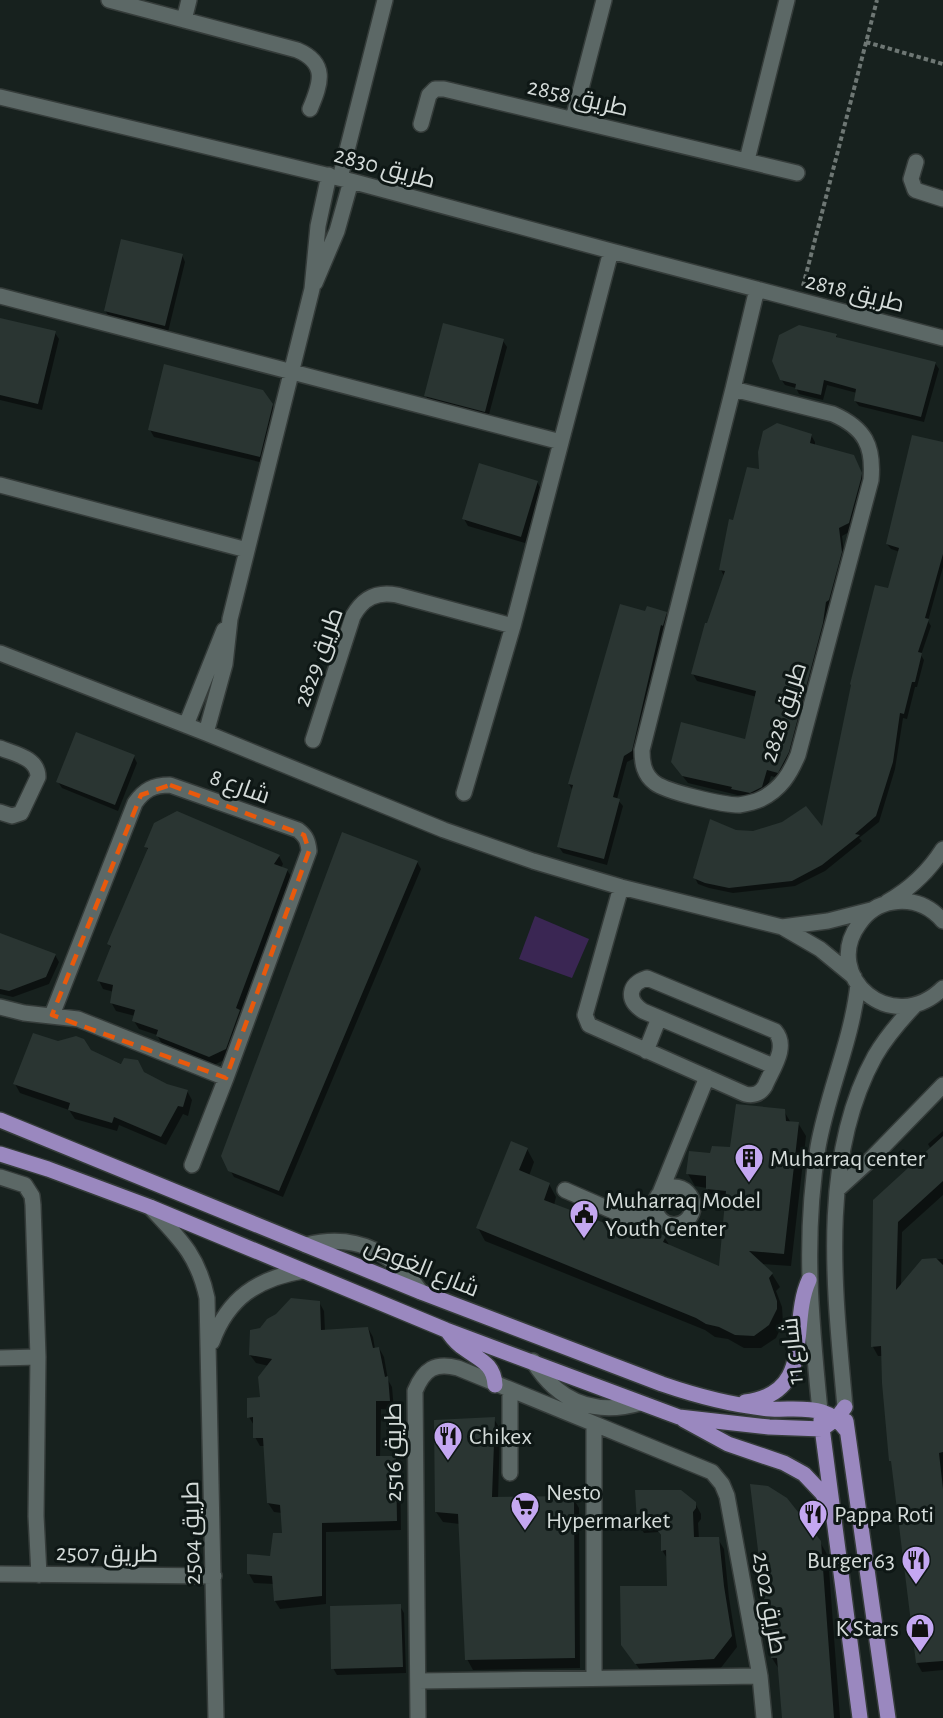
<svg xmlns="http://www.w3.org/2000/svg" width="943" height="1718" font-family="'Alegreya Sans',Cairo,sans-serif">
<rect width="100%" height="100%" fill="#17211e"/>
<!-- green -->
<path fill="#3a2653" d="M 535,916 L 589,939 L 572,978 L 519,959 Z"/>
<!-- shadow -->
<path fill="#0007" d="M 182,255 L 185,262 L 168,332 L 109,317 L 105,310 Z
M 0,327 L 55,333 L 59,339 L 42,410 L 0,400 Z
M 836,335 L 838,339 L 935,363 L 939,369 L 924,422 L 859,406 L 855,401 L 857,393 L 827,385 L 823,400 L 799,394 L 796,388 L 785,385 L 781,379 Z
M 503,341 L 507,347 L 488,418 L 430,403 L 426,396 Z
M 272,404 L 276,412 L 264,463 L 154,437 L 150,430 Z
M 811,435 L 815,442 L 815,446 L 857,464 L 865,482 L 853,530 L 842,536 L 845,560 L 792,759 L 782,779 L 771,776 L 765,794 L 754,799 L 688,783 L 677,769 L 746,741 L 757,697 L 697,681 L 693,674 L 724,576 L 721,570 L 734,522 L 761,471 Z
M 943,444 L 943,567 L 928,621 L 931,626 L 921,655 L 924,660 L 917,687 L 915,687 L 907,719 L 903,718 L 895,769 L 879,822 L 859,838 L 862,841 L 825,871 L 795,886 L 733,893 L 709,888 L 698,884 L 695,878 L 736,831 L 753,832 L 823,829 L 900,552 L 891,549 L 887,544 Z
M 537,482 L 541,489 L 525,543 L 468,526 L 464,519 Z
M 646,613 L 666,613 L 669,619 L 666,631 L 664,631 L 635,758 L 627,762 L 617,799 L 623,806 L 607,865 L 563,853 L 559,847 L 573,791 L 569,784 Z
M 134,757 L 137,763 L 118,811 L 62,788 L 58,782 Z
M 146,847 L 279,856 L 283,864 L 281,868 L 287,870 L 292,878 L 241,1013 L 244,1020 L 230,1057 L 214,1065 L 162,1044 L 157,1035 L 139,1029 L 134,1021 L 135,1016 L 116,1011 L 111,1002 L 114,992 L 103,989 L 99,981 L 111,949 L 109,944 L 149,851 Z
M 417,862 L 421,869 L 283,1197 L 234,1177 L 222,1156 Z
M 0,942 L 55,955 L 59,962 L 49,984 L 13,997 L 0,994 Z
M 90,1051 L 143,1073 L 167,1086 L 187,1091 L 192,1100 L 188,1116 L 183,1114 L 166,1145 L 119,1125 L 117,1131 L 75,1119 L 69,1110 L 20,1093 L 15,1084 Z
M 784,1111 L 791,1123 L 798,1123 L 806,1136 L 791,1266 L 761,1264 L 772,1274 L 780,1287 L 776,1291 L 782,1307 L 783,1323 L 776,1338 L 761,1348 L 744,1348 L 728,1339 L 715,1337 L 705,1330 L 485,1241 L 478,1228 L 527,1149 L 534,1162 L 529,1176 L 549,1184 L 556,1197 L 554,1205 L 645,1240 L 664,1237 L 670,1246 L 720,1268 L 726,1202 L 715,1202 L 707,1188 L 695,1186 L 688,1174 L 711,1155 L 731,1149 Z
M 943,1131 L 943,1195 L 902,1232 L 901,1287 L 923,1260 L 943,1259 L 943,1670 L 922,1672 L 917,1663 L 883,1356 L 878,1356 L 873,1347 L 874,1200 L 931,1149 L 928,1144 Z
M 319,1302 L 324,1311 L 325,1331 L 368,1328 L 373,1337 L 375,1349 L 379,1348 L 384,1357 L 388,1380 L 392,1387 L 394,1410 L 381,1409 L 380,1458 L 395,1457 L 400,1466 L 401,1530 L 326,1532 L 326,1604 L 280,1609 L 275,1601 L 274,1584 L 254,1583 L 249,1574 L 272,1557 L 284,1535 L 282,1513 L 274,1512 L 268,1503 L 265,1446 L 260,1446 L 255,1437 L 255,1427 L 249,1417 L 261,1398 L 269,1366 L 256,1363 L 250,1355 L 261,1329 Z
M 494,1419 L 500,1429 L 498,1499 L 573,1498 L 579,1508 L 580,1668 L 473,1670 L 467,1659 L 460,1524 L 443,1522 L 436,1512 Z
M 636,1492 L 695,1503 L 701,1514 L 701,1519 L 698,1523 L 699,1539 L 718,1539 L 724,1549 L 729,1598 L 737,1647 L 720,1669 L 643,1674 L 622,1645 L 669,1588 L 668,1560 L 662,1550 L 662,1537 L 659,1532 L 644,1533 L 638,1523 Z
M 820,1542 L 828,1556 L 840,1718 L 784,1718 L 780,1671 L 772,1658 Z
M 400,1606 L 404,1613 L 406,1673 L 337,1675 L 333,1668 Z"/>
<!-- building -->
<path fill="#2a3532" d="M 121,239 L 183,254 L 165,326 L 104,311 Z
M 0,318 L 56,331 L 38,404 L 0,395 Z
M 443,323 L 504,339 L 485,412 L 424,396 Z
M 799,325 L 837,334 L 836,337 L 936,362 L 921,417 L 854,401 L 856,389 L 824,380 L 821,395 L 795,389 L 796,384 L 780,380 L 772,361 L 779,335 Z
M 164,364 L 263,390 L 273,404 L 260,457 L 148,430 Z
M 777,423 L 812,434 L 810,443 L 854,455 L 862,473 L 861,479 L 849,523 L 839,528 L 842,552 L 829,600 L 826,602 L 823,623 L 789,752 L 778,773 L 767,770 L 762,787 L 750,793 L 731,789 L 732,787 L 682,776 L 671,762 L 681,722 L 745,739 L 756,691 L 691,674 L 705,623 L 707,623 L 725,571 L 719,570 L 729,519 L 733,520 L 747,467 L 759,469 L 758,452 L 763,431 Z
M 912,435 L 943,442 L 943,554 L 925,618 L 929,619 L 918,652 L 922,653 L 915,682 L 912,682 L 904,714 L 900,713 L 893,762 L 876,816 L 855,834 L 860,835 L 822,865 L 792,881 L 729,888 L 705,883 L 693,878 L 710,819 L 736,830 L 753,831 L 782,822 L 806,806 L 822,826 L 851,685 L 850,684 L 875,585 L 888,588 L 899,548 L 886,544 Z
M 479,463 L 538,481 L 521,537 L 462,519 Z
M 620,604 L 645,611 L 647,606 L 667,612 L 663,626 L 661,625 L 632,751 L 624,756 L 613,797 L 620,799 L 604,859 L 557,847 L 573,785 L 568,784 Z
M 76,732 L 135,755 L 115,805 L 56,782 Z
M 177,811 L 280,855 L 274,864 L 288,869 L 236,1008 L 240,1010 L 226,1049 L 209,1057 L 156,1036 L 158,1030 L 132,1021 L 135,1010 L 110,1003 L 113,985 L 97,981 L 111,946 L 107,944 L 148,848 L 144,847 L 154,823 Z
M 342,832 L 418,861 L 279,1191 L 228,1171 L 221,1156 Z
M 0,933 L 56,954 L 46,977 L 9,991 L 0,989 Z
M 33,1033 L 58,1041 L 76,1036 L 84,1039 L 91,1050 L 121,1064 L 124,1058 L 138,1060 L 144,1072 L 167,1084 L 188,1090 L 183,1107 L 178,1106 L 161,1137 L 114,1117 L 112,1123 L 68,1110 L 70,1103 L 13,1084 Z
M 736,1104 L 785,1109 L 786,1121 L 799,1122 L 784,1254 L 749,1251 L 773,1273 L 769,1278 L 777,1301 L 777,1309 L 769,1325 L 754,1336 L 735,1335 L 719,1327 L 706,1324 L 696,1318 L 476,1228 L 511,1141 L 528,1148 L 519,1170 L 550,1183 L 544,1200 L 644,1238 L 648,1229 L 666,1236 L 663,1242 L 719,1266 L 726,1191 L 706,1189 L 706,1176 L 686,1174 L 689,1151 L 710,1153 L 712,1146 L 730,1147 Z
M 943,1136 L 943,1181 L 898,1222 L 896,1290 L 922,1259 L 936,1258 L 943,1265 L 943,1452 L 939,1453 L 943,1489 L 943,1661 L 916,1663 L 891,1461 L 889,1461 L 882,1383 L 881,1346 L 871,1347 L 873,1200 Z
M 291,1298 L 320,1301 L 321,1330 L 368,1327 L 373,1348 L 379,1347 L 385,1377 L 388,1376 L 390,1401 L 376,1401 L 376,1456 L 396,1456 L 397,1521 L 322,1523 L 322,1596 L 274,1601 L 272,1576 L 247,1574 L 247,1554 L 270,1556 L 273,1533 L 282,1533 L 280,1505 L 267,1503 L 263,1438 L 253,1438 L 253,1417 L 247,1418 L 247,1398 L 260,1397 L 258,1377 L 272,1359 L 249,1355 L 250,1330 L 260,1328 L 267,1319 L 276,1314 Z
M 495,1417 L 492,1497 L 574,1496 L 575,1658 L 465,1660 L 458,1514 L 435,1512 L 434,1420 Z
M 750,1484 L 768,1486 L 787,1498 L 821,1541 L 834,1718 L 782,1718 L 777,1658 L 771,1658 Z
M 635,1490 L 681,1490 L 696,1502 L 696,1508 L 693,1512 L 694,1537 L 719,1537 L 724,1586 L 732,1636 L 714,1659 L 635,1664 L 621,1645 L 620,1586 L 667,1586 L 666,1550 L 661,1551 L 661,1535 L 651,1522 L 637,1523 Z
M 401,1604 L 403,1667 L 331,1669 L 330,1606 Z"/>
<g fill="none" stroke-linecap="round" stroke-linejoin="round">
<!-- minor casing -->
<g stroke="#353c3a" stroke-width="18">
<path id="minor" d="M 109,0 L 297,50 C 328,63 321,83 310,109
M 184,20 L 189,0
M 0,97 L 351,181 L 611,251 L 943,338
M 573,119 L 604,0
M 421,124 L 429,95 L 435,89 L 444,89 L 797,173
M 747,160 L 787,0
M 916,162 L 911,179 L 915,190 L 943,199
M 340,178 L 385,0
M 315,283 L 337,231 L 351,181
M 0,296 L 561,442
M 733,389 L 833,414 C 865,428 874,446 871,480 L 798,755 C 790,774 781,789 761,799 C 755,802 745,804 739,805 C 723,805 667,792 655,783 C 644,775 642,763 642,750 L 733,389 L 757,289
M 0,485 L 247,550
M 0,653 L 206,733 L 444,830 L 533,861 L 621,887 L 782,927 L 820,949 L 854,977
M 186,725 L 224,630
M 206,733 L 225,664 L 230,619 L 312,289 L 318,226 L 329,175
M 313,740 L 353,616 C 363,598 377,591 397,595 L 513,626
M 0,748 C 15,754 38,758 38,777 L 21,813 L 12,816 L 0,812
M 464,793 L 513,626 L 611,251
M 621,887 L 585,1015 L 589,1025 L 745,1094 C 754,1096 760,1094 765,1086 C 772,1069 789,1047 775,1031 L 647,978 C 628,984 626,1000 643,1011 L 773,1066
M 887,902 C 910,889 929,871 943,849
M 943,921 C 930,906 913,899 893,902 C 879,904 867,912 859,924 C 821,976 892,1038 943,988
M 782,927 L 828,921 L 871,910
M 0,1007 L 24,1013 L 78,1019 L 226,1078
M 52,1015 L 135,803 C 144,790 153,785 170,785 L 298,830 C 306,836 308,841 309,851 L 226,1078 L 192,1165
M 646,1051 L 659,1018
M 0,1177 L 25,1185 L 32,1196 L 33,1205 L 38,1357 L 36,1516 L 39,1575
M655 1206a19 19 0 1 1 38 0a19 19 0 1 1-38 0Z
M 838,1189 L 870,1160 L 943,1085
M 565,1190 L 627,1217 L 642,1218 L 655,1211
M 660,1193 L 707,1077
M 150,1207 C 179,1238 198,1255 207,1298 L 216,1718
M 306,1245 C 355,1233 392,1251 421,1292
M 212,1342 C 228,1298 258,1278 303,1271
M 0,1358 L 38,1357
M 533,1361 C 558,1402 595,1416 640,1403
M 510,1391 L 510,1473
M 845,1407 C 835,1294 818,1159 875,1056 C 886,1037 900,1021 915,1005
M 820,1411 C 811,1321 803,1237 818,1147 C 828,1091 852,1040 858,984
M 0,1574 L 214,1576
M 594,1678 L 594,1425
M 418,1681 L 760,1676
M 418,1718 L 415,1391 C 424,1369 435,1362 458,1368 L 712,1472 L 722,1484 L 727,1496 L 760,1676 L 764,1718"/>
</g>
<!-- major casing -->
<g stroke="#353c3a" stroke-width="18">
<path id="major" d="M 0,1120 L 421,1292 L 662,1384 C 697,1396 734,1406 771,1409 C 787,1410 806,1407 822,1412 C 832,1415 841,1423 847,1431
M 0,1154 L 48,1169 L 150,1207 L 446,1330 L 679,1417 L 769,1427 L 822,1429 L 836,1419 L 845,1407
M 448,1332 C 453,1339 458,1345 465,1349 C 480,1360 494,1364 495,1385
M 745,1402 C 817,1393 788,1325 809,1280
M 684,1420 L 728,1444 L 784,1463 L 804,1474 L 822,1493 L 830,1507
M 821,1420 L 860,1718
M 846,1421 L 888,1718"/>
</g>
<!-- path -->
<path stroke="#6e7774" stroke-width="4" stroke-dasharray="4.5 3" stroke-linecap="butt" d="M 866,42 L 943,64
M 803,286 L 877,0"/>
<!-- minor -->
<use href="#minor" stroke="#5c6866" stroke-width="15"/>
<!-- major -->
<use href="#major" stroke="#9a88bf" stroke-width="15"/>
</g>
<!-- marked area -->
<path fill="none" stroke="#e8590c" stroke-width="4.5" stroke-dasharray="12 8" stroke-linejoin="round" d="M 170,785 L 304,835 L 309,851 L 226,1078 L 52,1015 L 141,795 Z"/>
<!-- icons -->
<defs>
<g id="building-pin" transform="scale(1.5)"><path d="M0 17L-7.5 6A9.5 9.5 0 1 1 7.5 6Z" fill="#c4a7f1" stroke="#0e1715"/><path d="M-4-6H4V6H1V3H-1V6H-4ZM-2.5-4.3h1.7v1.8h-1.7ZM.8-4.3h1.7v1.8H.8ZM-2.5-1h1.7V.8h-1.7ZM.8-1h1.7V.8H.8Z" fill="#111"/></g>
<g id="civic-pin" transform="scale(1.5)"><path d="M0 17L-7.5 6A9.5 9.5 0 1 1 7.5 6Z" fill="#c4a7f1" stroke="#0e1715"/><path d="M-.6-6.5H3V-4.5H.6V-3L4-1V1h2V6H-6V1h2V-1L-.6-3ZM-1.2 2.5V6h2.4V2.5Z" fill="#111"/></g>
<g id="restaurant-pin" transform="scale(1.5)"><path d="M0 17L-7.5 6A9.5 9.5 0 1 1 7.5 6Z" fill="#c4a7f1" stroke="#0e1715"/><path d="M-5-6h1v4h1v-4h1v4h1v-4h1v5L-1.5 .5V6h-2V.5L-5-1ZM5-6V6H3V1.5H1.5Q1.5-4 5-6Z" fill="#111"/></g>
<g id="supermarket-pin" transform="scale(1.5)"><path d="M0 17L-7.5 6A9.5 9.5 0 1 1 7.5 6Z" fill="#c4a7f1" stroke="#0e1715"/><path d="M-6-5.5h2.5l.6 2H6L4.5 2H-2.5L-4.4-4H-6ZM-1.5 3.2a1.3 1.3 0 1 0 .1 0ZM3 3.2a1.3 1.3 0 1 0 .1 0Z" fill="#111"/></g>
<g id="shop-pin" transform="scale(1.5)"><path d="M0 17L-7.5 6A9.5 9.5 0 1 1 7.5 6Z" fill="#c4a7f1" stroke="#0e1715"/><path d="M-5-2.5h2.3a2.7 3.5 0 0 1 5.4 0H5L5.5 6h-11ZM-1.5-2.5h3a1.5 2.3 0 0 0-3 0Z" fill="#111"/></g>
</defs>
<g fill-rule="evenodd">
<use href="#building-pin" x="749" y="1158"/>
<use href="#civic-pin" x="584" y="1214"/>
<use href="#restaurant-pin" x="448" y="1436"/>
<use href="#supermarket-pin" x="525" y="1506"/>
<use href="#restaurant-pin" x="813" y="1514"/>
<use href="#restaurant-pin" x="916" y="1560"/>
<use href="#shop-pin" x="920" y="1628"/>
</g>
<g text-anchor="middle" stroke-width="6" stroke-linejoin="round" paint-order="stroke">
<!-- street labels -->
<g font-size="24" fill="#d4dbd9" stroke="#0e1715">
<text transform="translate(578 97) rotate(13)" y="8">طريق 2858</text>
<text transform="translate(385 167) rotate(15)" y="8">طريق 2830</text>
<text transform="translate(855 292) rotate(14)" y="8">طريق 2818</text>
<text transform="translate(318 657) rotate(-70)" y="8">طريق 2829</text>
<text transform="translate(783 712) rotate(-72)" y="8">طريق 2828</text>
<text transform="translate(240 786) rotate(20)" y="8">شارع 8</text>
<text transform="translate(422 1267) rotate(22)" y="8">شارع الغوص</text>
<text transform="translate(792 1351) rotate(-95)" y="8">شارع 11</text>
<text transform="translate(393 1452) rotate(-90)" y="8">طريق 2516</text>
<text transform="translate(191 1533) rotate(-91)" y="8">طريق 2504</text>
<text transform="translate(107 1553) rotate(1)" y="8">طريق 2507</text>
<text transform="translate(770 1603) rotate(80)" y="8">طريق 2502</text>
</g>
<!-- poi labels -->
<g font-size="24" fill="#d4dbd9" stroke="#0e1715" text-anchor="start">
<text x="770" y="1166">Muharraq center</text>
<text x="605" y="1208">Muharraq Model<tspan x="605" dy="28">Youth Center</tspan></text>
<text x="469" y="1444">Chikex</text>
<text x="546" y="1500">Nesto<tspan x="546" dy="28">Hypermarket</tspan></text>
<text x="834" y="1522">Pappa Roti</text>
<text x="895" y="1568" text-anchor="end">Burger 63</text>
<text x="899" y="1636" text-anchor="end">K Stars</text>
</g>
</g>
</svg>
